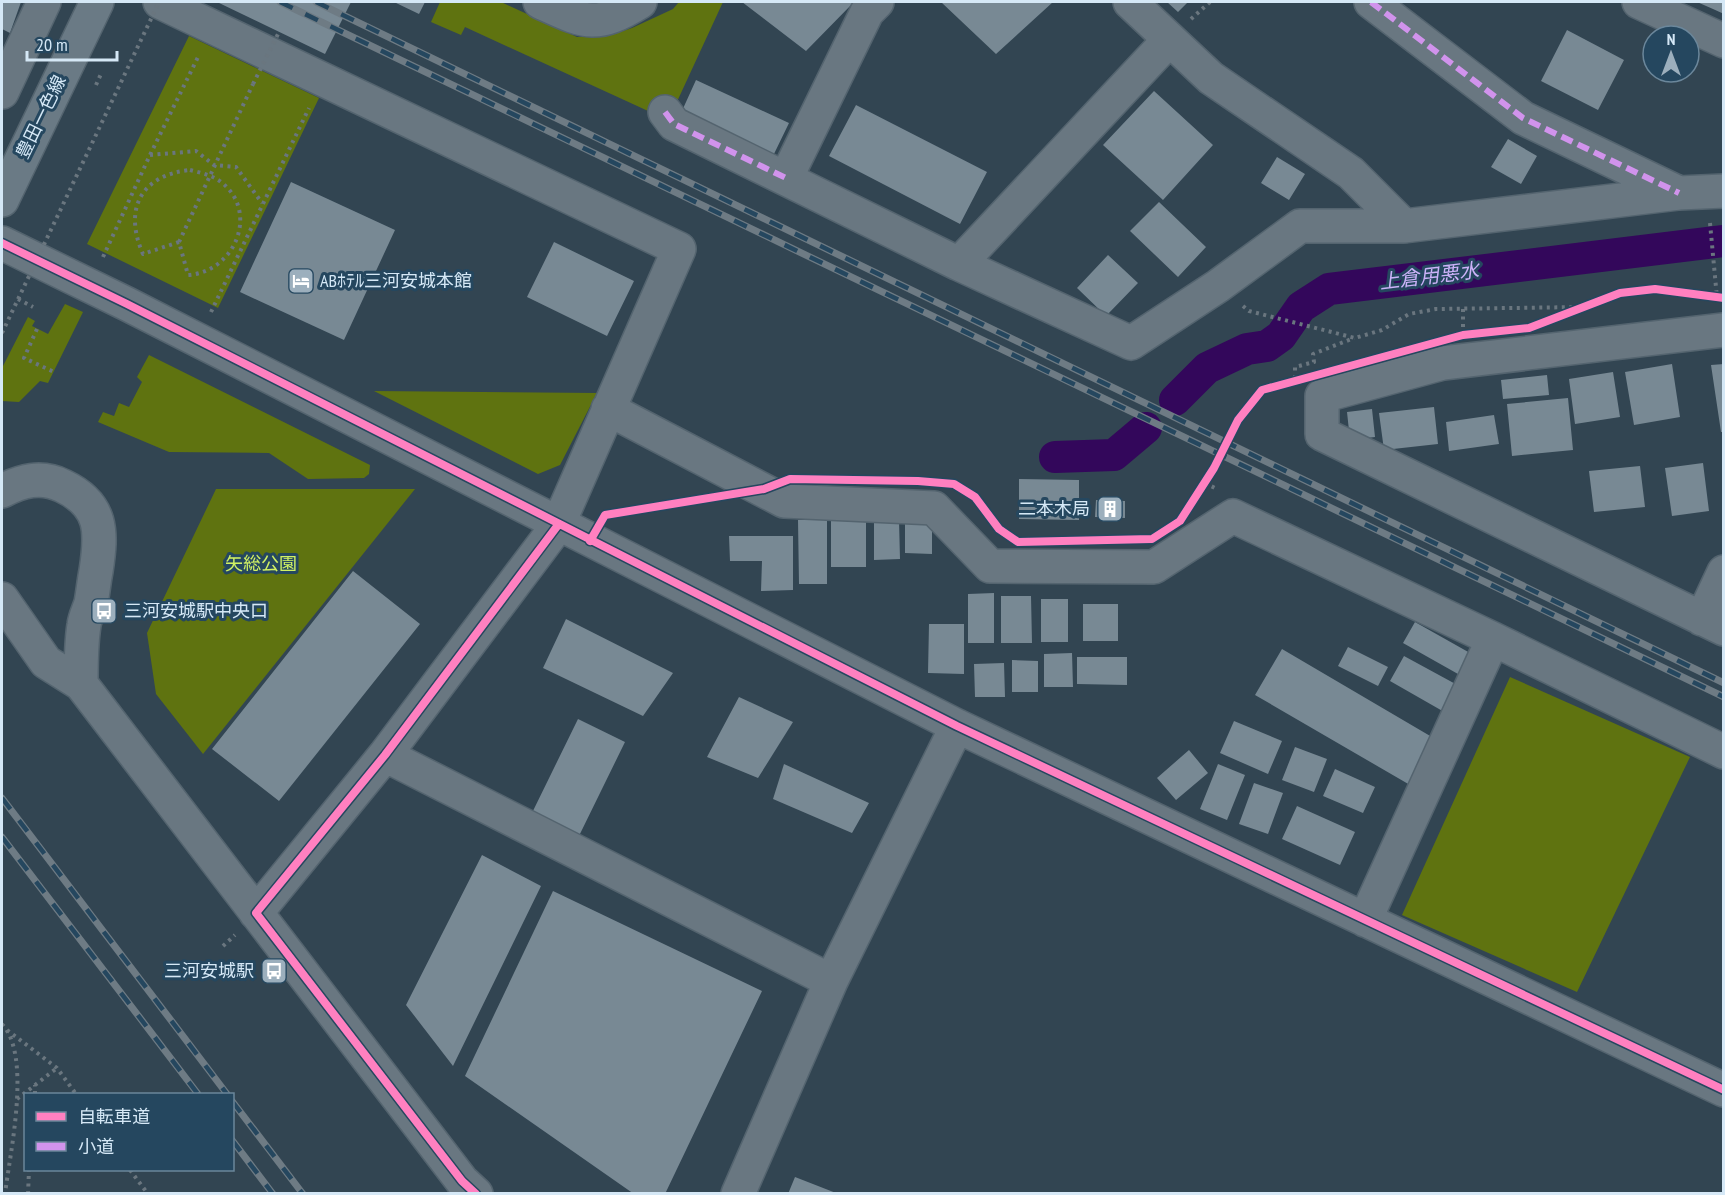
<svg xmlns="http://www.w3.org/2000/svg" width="1725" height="1195" font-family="'PT Sans Narrow','Noto Sans JP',sans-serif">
<rect width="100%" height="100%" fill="#324552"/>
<!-- green -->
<path fill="#5f7310" d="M 440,2 L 501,2 L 577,37 L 608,36 L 632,28 L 673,9 L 679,2 L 723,2 L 675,106 L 659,116 L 465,27 L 461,35 L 431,22 Z
M 189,36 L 319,98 L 218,308 L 87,244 Z
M 65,304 L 83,312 L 48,383 L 40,381 L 19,402 L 2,401 L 2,368 L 28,317 L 35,321 L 32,326 L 48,334 Z
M 149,355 L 370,465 L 369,474 L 364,478 L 308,479 L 269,453 L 169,452 L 98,422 L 103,412 L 114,416 L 119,403 L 129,407 L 142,382 L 137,377 Z
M 374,391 L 597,393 L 560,465 L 538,474 Z
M 216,489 L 415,489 L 203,754 L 156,694 L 147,633 Z
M 1510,677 L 1690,757 L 1577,992 L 1402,915 Z"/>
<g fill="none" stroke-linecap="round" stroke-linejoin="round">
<!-- canal -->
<path stroke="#33075b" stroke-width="32" d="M 1175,400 L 1207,368 L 1247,349 L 1267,346 L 1281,336 L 1301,307 L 1329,289 L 1724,241
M 1055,457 L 1114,455 L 1146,428"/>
</g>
<!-- building -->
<path fill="#788994" d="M 2,2 L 21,2 L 10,33 L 2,29 Z
M 217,2 L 351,2 L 325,54 Z
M 394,2 L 425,2 L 419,14 Z
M 742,2 L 854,2 L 806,51 Z
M 941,2 L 1053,2 L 996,54 Z
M 1167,2 L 1188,2 L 1178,12 Z
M 1697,2 L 1724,2 L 1724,14 L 1713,9 Z
M 1567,30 L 1624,60 L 1598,110 L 1541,81 Z
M 696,80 L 789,123 L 773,156 L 681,113 Z
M 1154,91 L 1213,145 L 1163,200 L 1103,145 Z
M 856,105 L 987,172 L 960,224 L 829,156 Z
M 1508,139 L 1537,156 L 1521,184 L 1491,167 Z
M 1277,157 L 1305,174 L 1289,200 L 1261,183 Z
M 291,182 L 395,230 L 344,340 L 240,292 Z
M 1159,202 L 1206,247 L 1178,277 L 1130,231 Z
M 554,242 L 634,281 L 607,336 L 527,297 Z
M 1108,255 L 1138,283 L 1106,316 L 1077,288 Z
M 1672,364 L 1680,417 L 1634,425 L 1625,372 Z
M 1724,364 L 1724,432 L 1721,432 L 1711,365 Z
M 1613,372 L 1620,417 L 1575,424 L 1569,379 Z
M 1547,375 L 1549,395 L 1503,399 L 1501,380 Z
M 1568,398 L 1573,450 L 1512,456 L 1507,404 Z
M 1434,407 L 1438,444 L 1384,450 L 1379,413 Z
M 1372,409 L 1375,437 L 1350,440 L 1347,412 Z
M 1494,415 L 1499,444 L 1449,451 L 1446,422 Z
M 1703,463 L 1709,511 L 1672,516 L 1665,468 Z
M 1640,466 L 1645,507 L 1594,512 L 1589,471 Z
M 1019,479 L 1079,480 L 1079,520 L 1019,519 Z
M 1096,500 L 1125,501 L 1125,518 L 1095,517 Z
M 798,520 L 827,520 L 827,584 L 799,584 Z
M 874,520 L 899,520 L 900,559 L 874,560 Z
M 831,521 L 866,521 L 866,567 L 831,567 Z
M 905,524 L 932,524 L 932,554 L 905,553 Z
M 729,536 L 793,536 L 793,590 L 761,591 L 762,561 L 730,561 Z
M 353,571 L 420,624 L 279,801 L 212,749 Z
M 994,593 L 994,643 L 968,643 L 968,594 Z
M 1001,596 L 1031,596 L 1032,643 L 1001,643 Z
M 1041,599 L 1068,599 L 1068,642 L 1041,642 Z
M 1083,604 L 1118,604 L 1118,641 L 1083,641 Z
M 566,619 L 673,673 L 643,716 L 543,668 Z
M 1415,622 L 1470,653 L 1458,674 L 1403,643 Z
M 929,624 L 964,624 L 964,674 L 928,673 Z
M 1348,647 L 1388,667 L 1378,686 L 1338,666 Z
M 1282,649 L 1437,740 L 1410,785 L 1255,695 Z
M 1072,653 L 1073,687 L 1044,687 L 1044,654 Z
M 1404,656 L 1461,687 L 1446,713 L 1390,681 Z
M 1077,657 L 1127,657 L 1127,685 L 1077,684 Z
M 1012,660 L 1038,661 L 1038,692 L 1012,692 Z
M 1004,663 L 1005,697 L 975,697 L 974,664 Z
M 739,697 L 793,722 L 758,778 L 707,757 Z
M 578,719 L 625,742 L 577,840 L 530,817 Z
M 1234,721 L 1282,741 L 1268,774 L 1220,753 Z
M 1295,747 L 1327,759 L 1314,792 L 1282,780 Z
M 1189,750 L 1208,773 L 1176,800 L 1157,778 Z
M 784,764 L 869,803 L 852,833 L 773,799 Z
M 1218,764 L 1245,775 L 1227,820 L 1200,809 Z
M 1335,769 L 1375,787 L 1363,813 L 1323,796 Z
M 1254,783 L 1283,793 L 1268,834 L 1239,824 Z
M 1297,806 L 1355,832 L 1340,865 L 1282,839 Z
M 482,855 L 541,886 L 453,1066 L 406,1005 Z
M 553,891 L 762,991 L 665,1194 L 634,1194 L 465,1076 Z
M 795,1177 L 836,1193 L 836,1194 L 788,1194 Z"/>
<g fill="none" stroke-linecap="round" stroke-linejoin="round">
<!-- minor casing -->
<g stroke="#54646f" stroke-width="36">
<path id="minor" d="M 160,2 L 679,249 L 558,525 L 385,755 L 256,913
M 540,2 C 584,22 595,30 640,2
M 1130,2 L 1211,78 L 1351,173 L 1404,226
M 1371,2 L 1523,118 L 1679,193
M 1639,2 L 1724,41
M 2,92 L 44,2
M 665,112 L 674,124 L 959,264 L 1131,343 L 1218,286 L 1300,226 L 1404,226 L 1679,193 L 1724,191
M 786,178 L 867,12 L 877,2
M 2,243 L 127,304 L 957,726 L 1724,1090
M 959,264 L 1169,40
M 1724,330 L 1443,363 L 1322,396 L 1322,434 L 1724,629
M 608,409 L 784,501 L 934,508 L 990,566 L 1154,567 L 1233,516 L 1493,639 L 1724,752
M 2,491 C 21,481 41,475 63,486 C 103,505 102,532 96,571 C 94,581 93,592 91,603 C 89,610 85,617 84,625 C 81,644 81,664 81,684 L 46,662 L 2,599
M 1702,619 L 1724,572
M 81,684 L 462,1181 L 476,1194
M 385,755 L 831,981
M 1365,920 L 1493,639
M 738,1194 L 831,981 L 957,726"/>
</g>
<!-- major casing -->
<g stroke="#54646f" stroke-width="36">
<path id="major" d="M 2,200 L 97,2"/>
</g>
<!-- path -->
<path stroke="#6a767f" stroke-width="4" stroke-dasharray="3 4.5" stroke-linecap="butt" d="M 1191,19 L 1210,2
M 96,85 L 101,74
M 150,155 L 196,151 L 214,165 L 236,167 L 262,203
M 190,170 C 201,173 212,175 221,182 C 260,212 235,272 188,275 L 179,242 L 143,254 C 123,209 141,175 190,170 Z
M 1710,223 L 1717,298
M 179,242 L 253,84
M 103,257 L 150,155 L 199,55
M 18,299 L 33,307
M 1243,306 L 1249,311 L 1355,338 L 1382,330 L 1409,314 L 1436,309 L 1585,307
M 1463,309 L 1463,330
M 211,312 L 309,108
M 1565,315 L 1620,293 L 1655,289 L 1714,297
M 37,329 L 24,358 L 54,372
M 1238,420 L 1262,390 L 1295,380 L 1295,367 L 1314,362 L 1313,354 L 1354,338
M 1205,483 L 1215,488 L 1213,491
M 963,490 L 975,497 L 989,516
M 1191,504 L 1214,468
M 612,514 L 708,498
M 223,946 L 235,935
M 2,1024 C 32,1056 10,1152 5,1194
M 7,1030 L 57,1068 L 76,1094
M 35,1094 L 35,1085
M 17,1099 L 57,1068
M 130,1170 L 148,1194
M 28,1194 L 29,1170"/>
<!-- minor -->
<use href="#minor" stroke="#697781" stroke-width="33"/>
<!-- major -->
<use href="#major" stroke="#6a7a85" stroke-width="33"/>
<!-- rail casing -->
<g stroke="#6e7b84" stroke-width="7">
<path id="rail" d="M 280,2 L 1724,697
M 316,2 L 1724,683
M 2,798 L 227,1094
M 2,837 L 198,1094
M 232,1101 L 303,1194
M 232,1140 L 273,1194"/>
</g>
<!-- rail -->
<use href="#rail" stroke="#25475f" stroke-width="4.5" stroke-dasharray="14" stroke-linecap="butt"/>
<!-- path-bridge -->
<path stroke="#6a767f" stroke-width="4" stroke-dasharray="3 4.5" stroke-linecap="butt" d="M 253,84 L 279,32
M 2,333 L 159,2"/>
<!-- quiet -->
<path stroke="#d193ec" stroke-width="6" stroke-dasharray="12 6" stroke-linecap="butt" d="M 1371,2 L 1523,118 L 1679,193
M 665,112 L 674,124 L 786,178"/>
<!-- cycleway casing -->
<g stroke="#25475f" stroke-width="11">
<path id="cycleway" d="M 2,243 L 127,304 L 957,726 L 1724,1090
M 590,541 L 605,515 L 764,489 L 790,479 L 918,481 L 954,484 L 975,497 L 999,529 L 1018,542 L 1152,539 L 1180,521 L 1214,468 L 1238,420 L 1262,390 L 1463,335 L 1529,328 L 1620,293 L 1655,289 L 1724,298
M 476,1194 L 462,1181 L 256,913 L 385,755 L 558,525"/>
</g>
<!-- cycleway -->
<use href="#cycleway" stroke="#ff80c0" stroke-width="8"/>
</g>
<!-- icons -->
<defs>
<g id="hotel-square" transform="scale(1.35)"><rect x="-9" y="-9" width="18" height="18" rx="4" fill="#9cafbd" stroke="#25475f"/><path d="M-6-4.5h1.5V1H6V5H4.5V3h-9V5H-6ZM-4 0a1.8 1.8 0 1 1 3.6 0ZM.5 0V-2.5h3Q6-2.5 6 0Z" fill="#fff"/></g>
<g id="building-square" transform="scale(1.35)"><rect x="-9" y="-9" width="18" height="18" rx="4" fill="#9cafbd" stroke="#25475f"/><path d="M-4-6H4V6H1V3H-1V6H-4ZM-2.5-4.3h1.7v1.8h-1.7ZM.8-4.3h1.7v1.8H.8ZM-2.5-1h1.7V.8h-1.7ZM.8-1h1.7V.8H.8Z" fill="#fff"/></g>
<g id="bus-square" transform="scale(1.35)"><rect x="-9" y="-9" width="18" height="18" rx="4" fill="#9cafbd" stroke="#25475f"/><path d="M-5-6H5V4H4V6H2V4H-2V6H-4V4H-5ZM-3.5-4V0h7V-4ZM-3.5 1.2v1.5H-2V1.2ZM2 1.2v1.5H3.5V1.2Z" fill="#fff"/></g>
</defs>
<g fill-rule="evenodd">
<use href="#hotel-square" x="301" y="281"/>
<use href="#building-square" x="1110" y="509"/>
<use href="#bus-square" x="104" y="611"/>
<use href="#bus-square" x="274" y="971"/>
</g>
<g text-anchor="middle" stroke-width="6" stroke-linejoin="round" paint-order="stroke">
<!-- street labels -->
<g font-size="18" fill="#d5e8f6" stroke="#25475f">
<text transform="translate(41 117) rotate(-64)" y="6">豊田一色線</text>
</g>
<!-- poi labels -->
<g font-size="18" fill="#d5e8f6" stroke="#25475f" text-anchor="start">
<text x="320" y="287">ABﾎﾃﾙ三河安城本館</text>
<text x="1090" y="515" text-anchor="end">二本木局</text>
<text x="124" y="617">三河安城駅中央口</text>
<text x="254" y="977" text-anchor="end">三河安城駅</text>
</g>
<!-- park labels -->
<g font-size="18" fill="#d1f164" stroke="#25475f">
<text x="261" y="570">矢総公園</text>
</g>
<!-- water labels -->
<g font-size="20" font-style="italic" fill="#ccb2f9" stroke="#25475f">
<text transform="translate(1429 276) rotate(-7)" y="7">上倉用悪水</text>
</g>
</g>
<!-- border -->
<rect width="1725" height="1195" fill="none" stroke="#d5e8f6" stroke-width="6"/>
<!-- legend -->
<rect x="24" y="1093" width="210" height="78" fill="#25475f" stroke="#6b879b" stroke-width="1.5"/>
<rect x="36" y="1112" width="30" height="9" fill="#ff80c0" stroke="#6b879b" stroke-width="1.5"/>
<text x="78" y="1123" font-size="18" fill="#d5e8f6">自転車道</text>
<rect x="36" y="1142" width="30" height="9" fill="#d193ec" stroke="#6b879b" stroke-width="1.5"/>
<text x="78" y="1153" font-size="18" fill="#d5e8f6">小道</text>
<!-- north arrow -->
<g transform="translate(1671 54)"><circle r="28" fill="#25475f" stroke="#6b879b" stroke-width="1.5"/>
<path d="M0-4.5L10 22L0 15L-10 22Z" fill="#9cafbd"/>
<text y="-9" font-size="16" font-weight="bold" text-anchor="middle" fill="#d5e8f6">N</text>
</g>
<!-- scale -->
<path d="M27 51v9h90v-9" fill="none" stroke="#d5e8f6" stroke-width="3"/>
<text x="36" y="51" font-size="18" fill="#d5e8f6" stroke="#25475f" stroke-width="4.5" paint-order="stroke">20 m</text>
</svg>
